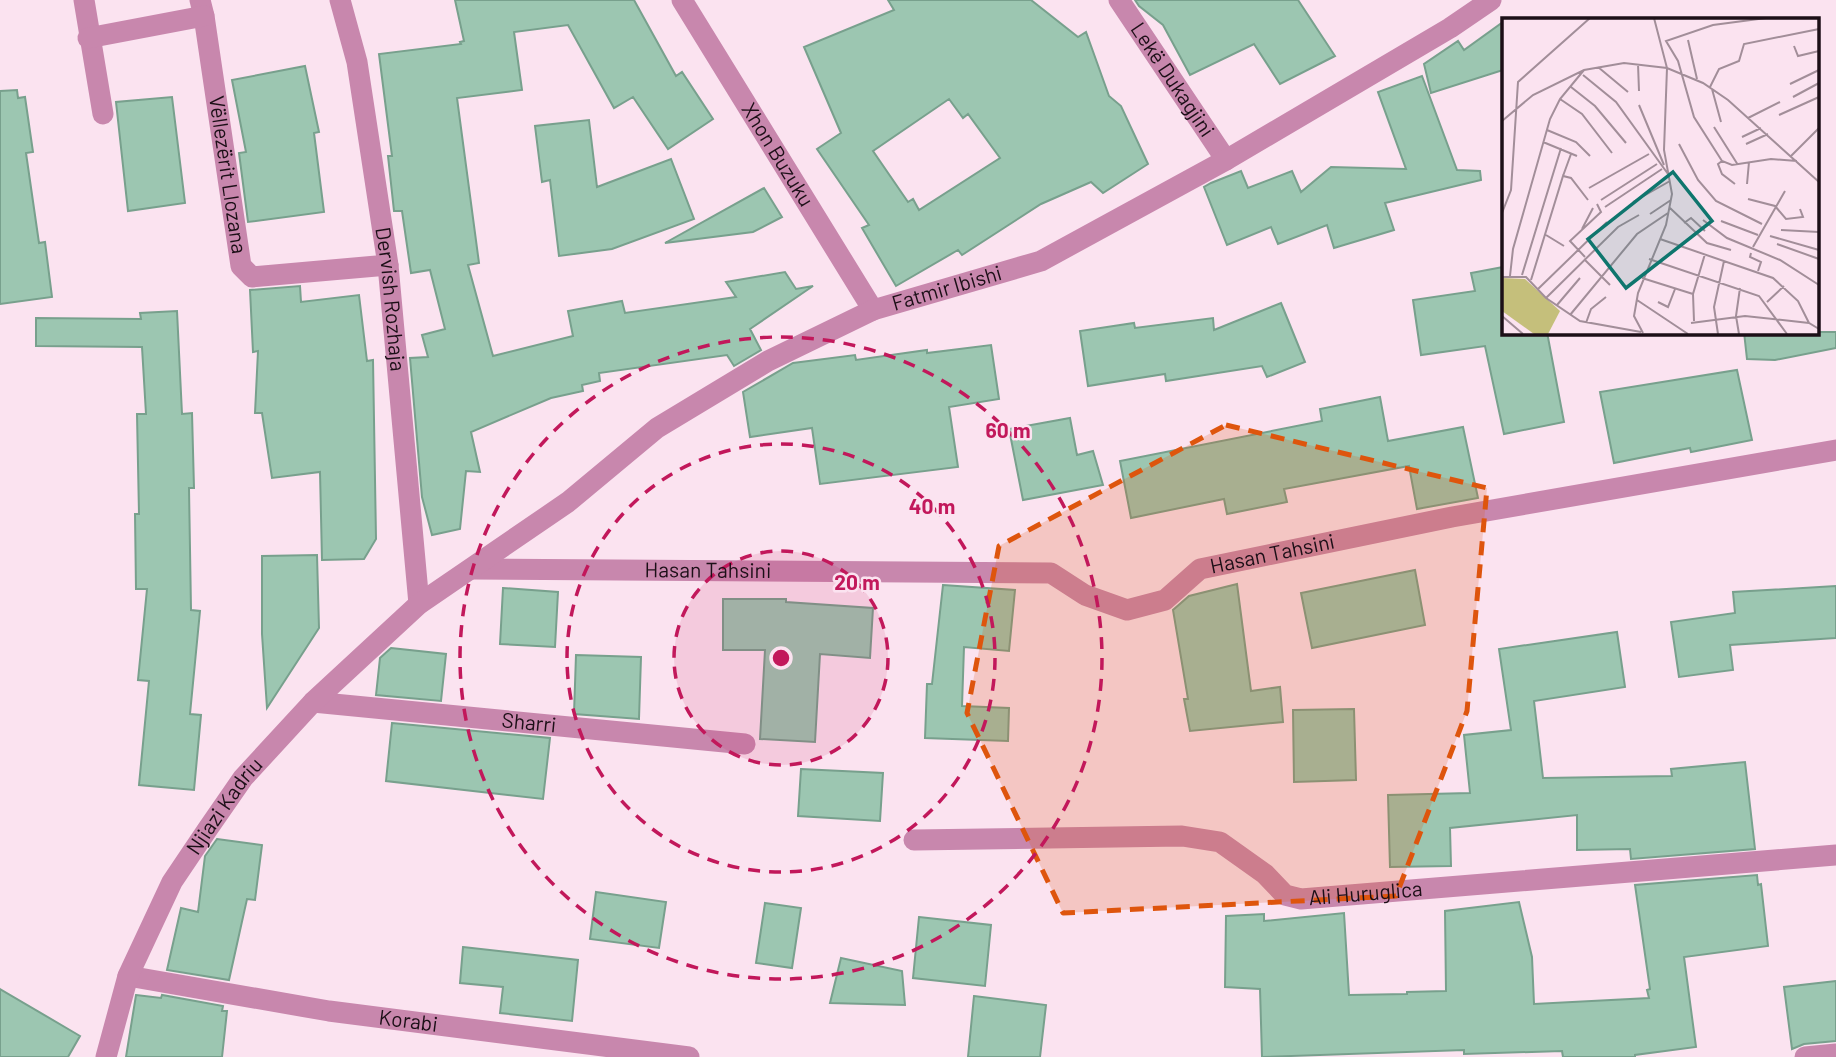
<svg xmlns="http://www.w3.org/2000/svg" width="1836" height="1057" font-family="Barlow,sans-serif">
<rect width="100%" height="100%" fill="#fbe3f0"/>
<!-- building -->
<path fill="#9cc6b1" stroke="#78a08d" stroke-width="2" fill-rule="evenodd" d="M 455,0 L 634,0 L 676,76 L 682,72 L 713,119 L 668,149 L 633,97 L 614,108 L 568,25 L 514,32 L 522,90 L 457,98 L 479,263 L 468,265 L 493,356 L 573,336 L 568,311 L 622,301 L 625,313 L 736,297 L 726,282 L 785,272 L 796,289 L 813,286 L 750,329 L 761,350 L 734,366 L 727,355 L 599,373 L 600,381 L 582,385 L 583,391 L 551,398 L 471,432 L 480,472 L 466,471 L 460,529 L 432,535 L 422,497 L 410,358 L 428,357 L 422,335 L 445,329 L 430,270 L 411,273 L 402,211 L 394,211 L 388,156 L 392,156 L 379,54 L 461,44 L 460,42 L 464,41 Z
M 888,0 L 1031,0 L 1078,37 L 1086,32 L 1109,96 L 1121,106 L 1148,164 L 1103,193 L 1091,182 L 1041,204 L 962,255 L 958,250 L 896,286 L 862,228 L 869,225 L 817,149 L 841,133 L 804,47 L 894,10 ZM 949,99 L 963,118 L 968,114 L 1000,158 L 919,210 L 913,199 L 908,202 L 873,151 Z
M 1135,0 L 1298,0 L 1335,56 L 1280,84 L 1254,44 L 1190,75 L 1163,25 L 1139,6 Z
M 1503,22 L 1503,70 L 1431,93 L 1424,64 L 1458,41 L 1464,50 Z
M 305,66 L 319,132 L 314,133 L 324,212 L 248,222 L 239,153 L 246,152 L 232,80 Z
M 1422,76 L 1457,170 L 1480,171 L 1481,180 L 1385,203 L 1394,230 L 1334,248 L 1327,225 L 1278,244 L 1271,227 L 1227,245 L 1204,187 L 1211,183 L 1241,171 L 1248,188 L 1292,171 L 1301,192 L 1331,167 L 1406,169 L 1378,92 Z
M 17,90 L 18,98 L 25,97 L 33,152 L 26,153 L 39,243 L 45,242 L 52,297 L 0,304 L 0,91 Z
M 172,97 L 185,203 L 128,211 L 116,102 Z
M 589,120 L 597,187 L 671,159 L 694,219 L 612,249 L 559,256 L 550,180 L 542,182 L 535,126 Z
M 764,188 L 782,217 L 753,232 L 665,243 Z
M 1503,267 L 1503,332 L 1547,332 L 1564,422 L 1504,434 L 1485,346 L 1421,355 L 1413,300 L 1475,291 L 1471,273 Z
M 300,286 L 301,302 L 359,295 L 367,361 L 373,360 L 376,539 L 364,559 L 322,560 L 320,472 L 272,478 L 262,413 L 255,413 L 258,351 L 253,352 L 250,290 Z
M 1281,303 L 1305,362 L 1267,377 L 1262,366 L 1166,381 L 1165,374 L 1088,386 L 1080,331 L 1134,323 L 1135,328 L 1213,318 L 1214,330 Z
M 177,311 L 182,414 L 192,413 L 194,488 L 189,488 L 191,610 L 200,611 L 190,714 L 201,715 L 194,790 L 139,785 L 149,681 L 138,680 L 147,589 L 136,589 L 135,514 L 139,514 L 137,414 L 146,414 L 142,347 L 36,346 L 36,318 L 141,319 L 140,313 Z
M 1744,332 L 1836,332 L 1836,348 L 1775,360 L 1747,359 Z
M 991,345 L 999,399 L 949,407 L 958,467 L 820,484 L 812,428 L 750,437 L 743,392 L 793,363 L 855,355 L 856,360 L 927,350 L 927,353 Z
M 1737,370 L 1752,440 L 1691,452 L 1690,448 L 1614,463 L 1600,392 Z
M 1380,397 L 1388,441 L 1463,427 L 1478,498 L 1417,509 L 1409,466 L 1284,489 L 1287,502 L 1227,514 L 1224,499 L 1131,518 L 1120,461 L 1322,421 L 1320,409 Z
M 1070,418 L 1077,455 L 1093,451 L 1103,485 L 1023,500 L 1009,429 Z
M 317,555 L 319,628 L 267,708 L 262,634 L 262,556 Z
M 1415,570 L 1425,625 L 1312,648 L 1301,593 Z
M 1237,584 L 1251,691 L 1280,687 L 1283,722 L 1190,731 L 1184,699 L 1188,699 L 1173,610 L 1189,596 Z
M 943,585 L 1015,590 L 1009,651 L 964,647 L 962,706 L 1009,708 L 1008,741 L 925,738 L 927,684 L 932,684 Z
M 1836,586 L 1836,638 L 1730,645 L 1733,670 L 1679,677 L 1671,622 L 1735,613 L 1733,592 Z
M 503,588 L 558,592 L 555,647 L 500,644 Z
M 723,599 L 786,599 L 786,602 L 873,608 L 870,658 L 820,654 L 815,742 L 760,739 L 765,650 L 723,650 Z
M 1617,632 L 1625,687 L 1534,701 L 1543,778 L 1672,776 L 1671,769 L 1745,762 L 1755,849 L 1631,859 L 1630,849 L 1577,850 L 1577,815 L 1450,828 L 1451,866 L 1390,867 L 1388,795 L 1470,793 L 1464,735 L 1511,730 L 1499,649 Z
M 391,648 L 446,654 L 441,701 L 376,695 L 380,658 Z
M 576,655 L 641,657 L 639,719 L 574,714 Z
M 1354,709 L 1356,780 L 1294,782 L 1293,710 Z
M 392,723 L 550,738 L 543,799 L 386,781 Z
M 801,769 L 883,773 L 880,821 L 798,816 Z
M 217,839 L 262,845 L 255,900 L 247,899 L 229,980 L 167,970 L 181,908 L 198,912 L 205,856 Z
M 1757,875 L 1758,885 L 1761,884 L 1768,946 L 1684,957 L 1696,1047 L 1635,1055 L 1635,1057 L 1563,1057 L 1562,1051 L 1464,1054 L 1464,1050 L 1262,1057 L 1260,989 L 1225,987 L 1226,916 L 1264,914 L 1264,921 L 1344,913 L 1349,995 L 1407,994 L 1407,992 L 1446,991 L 1445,911 L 1519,902 L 1532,957 L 1534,1004 L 1649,998 L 1647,990 L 1650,989 L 1635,885 Z
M 596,892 L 666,902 L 659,948 L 590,939 Z
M 765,903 L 801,908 L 792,968 L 756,963 Z
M 919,917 L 991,925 L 985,986 L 913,978 Z
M 463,947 L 578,960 L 572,1021 L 500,1013 L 503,987 L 460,983 Z
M 841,958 L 902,971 L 905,1005 L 830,1003 Z
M 1836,981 L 1836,1041 L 1804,1044 L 1792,1049 L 1784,987 Z
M 0,989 L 80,1036 L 68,1057 L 0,1057 Z
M 136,995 L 161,998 L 162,995 L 223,1006 L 222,1011 L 227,1011 L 222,1057 L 126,1057 Z
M 974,996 L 1046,1005 L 1040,1057 L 968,1057 Z"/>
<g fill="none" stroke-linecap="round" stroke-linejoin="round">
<!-- street -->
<g stroke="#c887ad" stroke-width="21">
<path d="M 84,0 L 103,114"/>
<path id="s1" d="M 200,0 L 204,16 L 241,266 L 252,277 L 388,265"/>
<path id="s2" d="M 340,0 L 357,62 L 388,265 L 419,604"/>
<path id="s3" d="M 682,0 L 873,310"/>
<path id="s4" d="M 1119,0 L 1226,160"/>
<path d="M 88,38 L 204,16"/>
<path id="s5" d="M 472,569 L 1051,573 L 1085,595 L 1127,610 L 1165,600 L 1200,569 L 1452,517 L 1836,450"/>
<path id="s6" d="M 313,702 L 745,744"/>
<path id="s7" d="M 914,840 L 1182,836 L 1220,842 L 1265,874 L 1285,895 L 1301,899 L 1836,855"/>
<path id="s8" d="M 128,976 L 329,1011 L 689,1057"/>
<path id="s9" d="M 106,1057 L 128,976 L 172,882 L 207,830 L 243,778 L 313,702 L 419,604 L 568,502 L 657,428 L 768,361 L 873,310 L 1041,261 L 1226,160 L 1450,28 L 1491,0"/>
<path d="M 1805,1057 L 1836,1054"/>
</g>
</g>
<!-- marked area -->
<path fill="#de550d" fill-opacity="0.2" stroke="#de550d" stroke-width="5" stroke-dasharray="14 9" stroke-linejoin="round" d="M 1226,425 L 1487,488 L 1467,711 L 1396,896 L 1063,913 L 967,713 L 999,546 Z"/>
<!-- distance rings -->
<circle cx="781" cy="658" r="107" fill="#c2185b" fill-opacity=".12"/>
<g fill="none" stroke="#c2185b" stroke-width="3.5" stroke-dasharray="12 9">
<circle cx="781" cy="658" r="107"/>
<circle cx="781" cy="658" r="214"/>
<circle cx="781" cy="658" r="321"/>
</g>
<g text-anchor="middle" stroke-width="5" stroke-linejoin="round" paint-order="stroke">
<!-- street labels -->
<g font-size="21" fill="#1c0f17" stroke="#fbe3f0">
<text dy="7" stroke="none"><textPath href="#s4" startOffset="96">Lekë Dukagjini</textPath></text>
<text dy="7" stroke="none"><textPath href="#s3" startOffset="182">Xhon Buzuku</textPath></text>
<text dy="7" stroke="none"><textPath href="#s1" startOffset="177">Vëllezërit Llozana</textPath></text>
<text dy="7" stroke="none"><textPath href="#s9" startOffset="1181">Fatmir Ibishi</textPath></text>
<text dy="7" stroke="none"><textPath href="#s2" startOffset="304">Dervish Rozhaja</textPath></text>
<text dy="7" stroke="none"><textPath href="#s5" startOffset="824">Hasan Tahsini</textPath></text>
<text dy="7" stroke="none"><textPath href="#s5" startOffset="236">Hasan Tahsini</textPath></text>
<text dy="7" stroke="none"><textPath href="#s6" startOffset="217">Sharri</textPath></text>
<text dy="7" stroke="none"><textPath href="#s9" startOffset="280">Njiazi Kadriu</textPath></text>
<text dy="7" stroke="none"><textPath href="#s7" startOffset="472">Ali Huruglica</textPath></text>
<text dy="7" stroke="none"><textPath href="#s8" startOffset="284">Korabi</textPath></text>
</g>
</g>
<!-- overview -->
<g transform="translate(1502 18)">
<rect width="317" height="317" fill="#fbe3f0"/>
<path d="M 0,260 L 23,261 L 58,293 L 46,316 L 32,316 L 0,293 Z" fill="#c5bf7b"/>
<path fill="none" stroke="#a28e99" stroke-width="2" d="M 264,0 L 211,7 L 164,23 L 176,43 L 192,99 L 220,143 L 230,147 L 269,141 L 295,143M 186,22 L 195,61M 292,28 L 296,38 L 317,33M 136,46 L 137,73M 96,49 L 126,74M 81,57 L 114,84 L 166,156M 288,66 L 317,52M 69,69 L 93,88 L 124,125M 208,69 L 217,51 L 237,43 L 242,26 L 317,11M 210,71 L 219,104M 291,79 L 317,65M 58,81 L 80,96 L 110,135M 137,87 L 162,147M 277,97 L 317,79M 246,100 L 278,84M 0,103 L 31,77 L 82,52 L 122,45 L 165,50 L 201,65 L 226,82 L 317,164M 212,109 L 236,147M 45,112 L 74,124 L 88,138M 240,119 L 259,110M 41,124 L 75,138M 177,126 L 196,162 L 214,183 L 260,206M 244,126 L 266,116M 289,138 L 317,110M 220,143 L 216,146 L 220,156 L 233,166M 61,158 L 69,136M 245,166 L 247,144M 87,170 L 147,136M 246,181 L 273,188 L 284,201 L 301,199 L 298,191M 99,182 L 155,146M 131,184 L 168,163M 103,189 L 160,151M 168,190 L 205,225 L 229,232M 0,195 L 9,172 L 16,64 L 88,0M 148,196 L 169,182M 201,202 L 225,220 L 278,242 L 317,267M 219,203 L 256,217M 182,205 L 189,200 L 203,213M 80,211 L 91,190M 279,212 L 317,214M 44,217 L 62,228M 268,218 L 317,232M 158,221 L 271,260 L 296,283 L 307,305M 275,226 L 317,241M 251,229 L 283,173M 249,235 L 248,239 L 259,244 L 256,253M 83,239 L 68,223 L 99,194 L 95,186M 82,241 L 108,267M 147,241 L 257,278 L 285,316M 20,257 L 59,130M 8,258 L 11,231 L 48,101 L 58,81 L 82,52M 0,259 L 24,259 L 44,280 L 78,303 L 139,314M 140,260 L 191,276M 29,262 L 61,158 L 69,160 L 86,182M 36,271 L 105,204M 44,280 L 116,209 L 137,197M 135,282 L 186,316M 156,284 L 166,289 L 173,271M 265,284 L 282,268M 55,287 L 78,260M 68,297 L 135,216 L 166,195M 0,298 L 21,316M 192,303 L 191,276 L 203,236M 84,305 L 89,291 L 104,279M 189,305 L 243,298 L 307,305 L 317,311M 141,315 L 132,298 L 136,275 L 164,207 L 170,176 L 162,132 L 165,50 L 152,0M 216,316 L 212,289 L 222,243M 237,316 L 234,298 L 238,270"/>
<path fill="#0f766e" fill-opacity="0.15" stroke="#0f766e" stroke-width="3.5" d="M 171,154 L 210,203 L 124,270 L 86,221 Z"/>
<rect width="317" height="317" fill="none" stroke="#1c0f17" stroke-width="3.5"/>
</g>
<circle cx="781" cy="658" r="10" fill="#c2185b" stroke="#fbe3f0" stroke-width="3.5"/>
<g font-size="21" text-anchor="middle" font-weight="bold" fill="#c2185b" stroke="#fbe3f0" stroke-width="5" stroke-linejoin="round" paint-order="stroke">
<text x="1008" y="438">60 m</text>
<text x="932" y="514">40 m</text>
<text x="857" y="590">20 m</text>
</g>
</svg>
